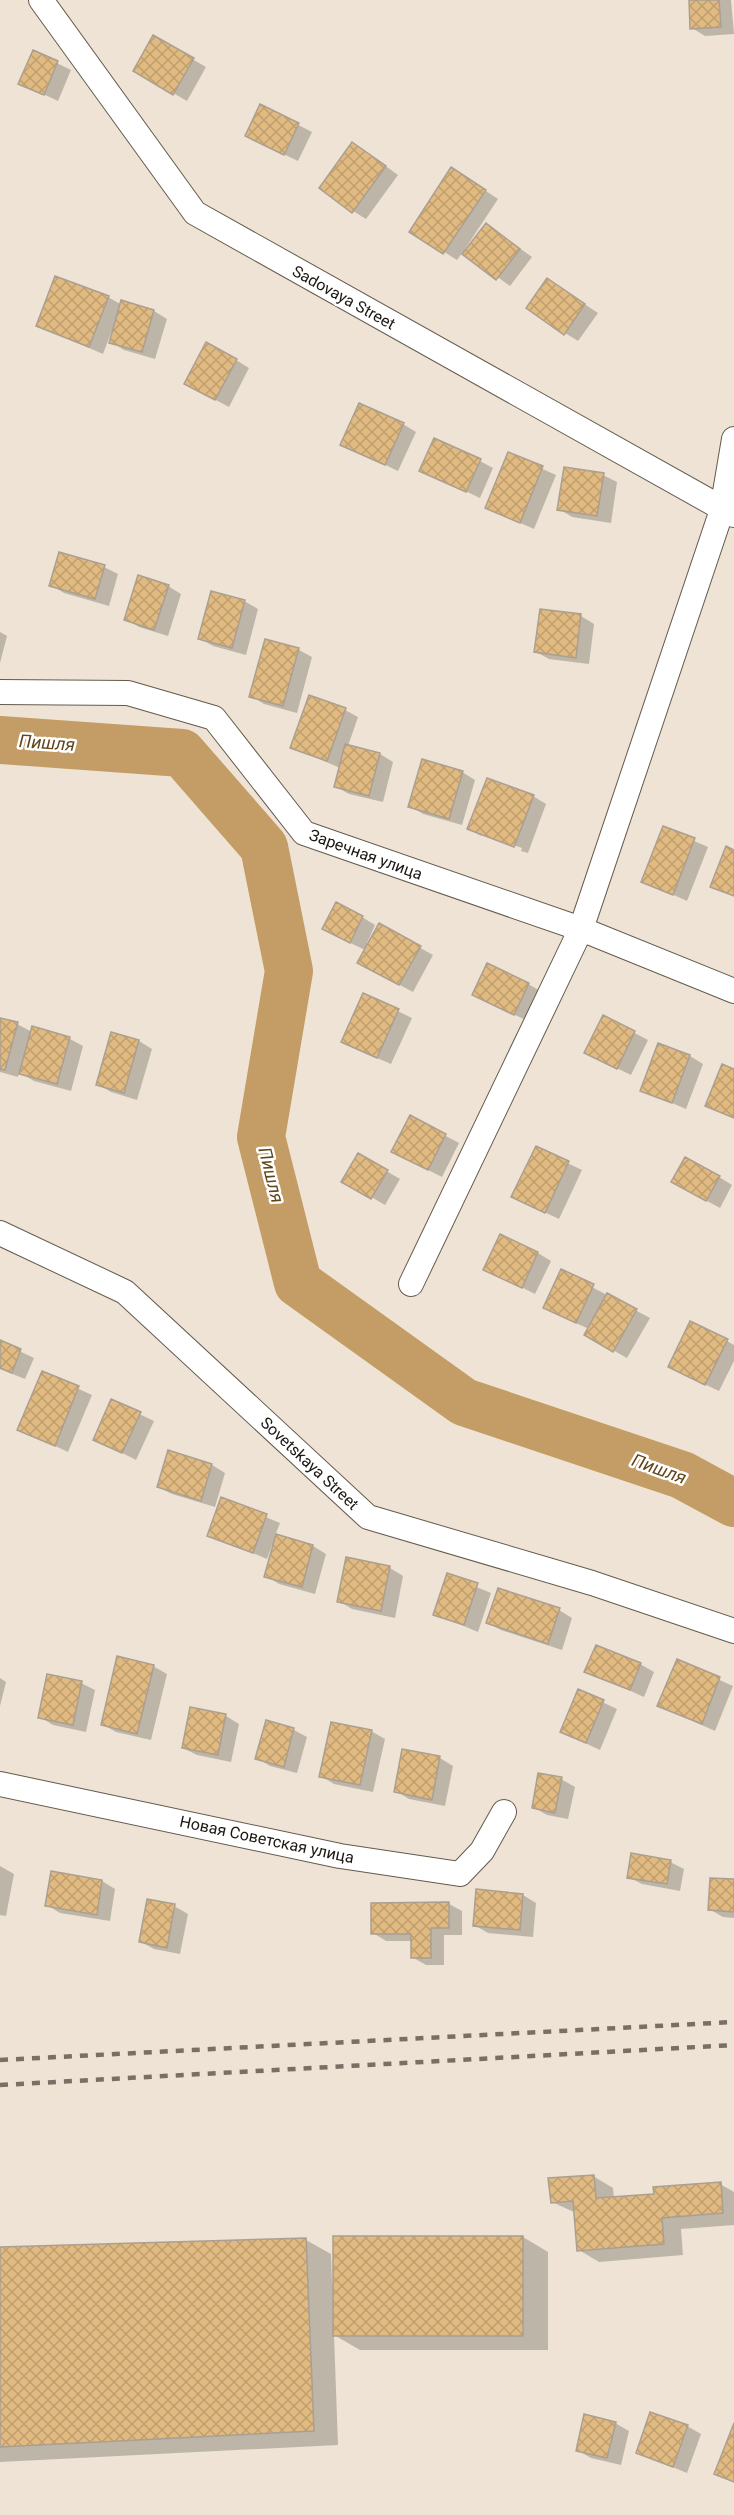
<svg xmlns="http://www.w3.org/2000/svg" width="734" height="2515" font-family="Roboto,sans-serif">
<defs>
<pattern id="building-cross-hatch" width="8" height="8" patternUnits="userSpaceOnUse" patternTransform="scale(1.5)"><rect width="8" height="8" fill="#e1ba81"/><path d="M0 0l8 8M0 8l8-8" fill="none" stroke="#c09f6e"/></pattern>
</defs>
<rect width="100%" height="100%" fill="#eee3d4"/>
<!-- shadow -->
<path fill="#0003" d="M 691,0 L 731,0 L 734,34 L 705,36 L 692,28 Z
M 154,37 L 206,67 L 187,101 L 135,71 Z
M 34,52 L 71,70 L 58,101 L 20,83 Z
M 261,106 L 312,132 L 298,161 L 260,143 Z
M 366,152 L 398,175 L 366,219 L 353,211 Z
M 465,177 L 498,199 L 465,249 L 467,251 L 487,225 L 532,257 L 510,286 L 463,252 L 457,260 L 411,231 Z
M 548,280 L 598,313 L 578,341 L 565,333 Z
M 108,297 L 122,305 L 154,311 L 167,319 L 155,359 L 124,350 L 111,342 L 114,330 L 112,330 L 103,354 L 38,326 Z
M 236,360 L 249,368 L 229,407 L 199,391 Z
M 403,424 L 416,432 L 398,471 L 342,444 Z
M 509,454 L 556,475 L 534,529 L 487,508 Z
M 480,461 L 493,468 L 480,498 L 421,470 Z
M 603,475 L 617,482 L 611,523 L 572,517 L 559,509 Z
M 104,567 L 118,574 L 109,606 L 64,593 L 51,585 Z
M 168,586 L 181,594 L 168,636 L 139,627 L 126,619 Z
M 244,601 L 258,609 L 246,655 L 213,646 L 199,638 Z
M 541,611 L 581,616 L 594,624 L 589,664 L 549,659 L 536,652 Z
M 0,632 L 7,636 L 0,663 Z
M 266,641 L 299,650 L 312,657 L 297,713 L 264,704 L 251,696 Z
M 345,710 L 358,717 L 348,746 L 380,754 L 393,762 L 383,802 L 349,794 L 335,786 L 340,768 L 292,747 Z
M 462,772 L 475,780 L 462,825 L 423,814 L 410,806 Z
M 533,796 L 546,804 L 528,853 L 521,851 L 522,848 L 481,833 L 481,836 L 469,829 Z
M 664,828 L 708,847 L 687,901 L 643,881 Z
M 362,917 L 375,925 L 367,943 L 369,944 L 379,925 L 433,955 L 413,992 L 372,970 L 365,950 L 338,937 Z
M 528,984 L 542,992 L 528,1021 L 487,1002 Z
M 364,995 L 412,1018 L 391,1064 L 356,1049 Z
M 604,1017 L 648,1040 L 631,1075 L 600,1060 Z
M 0,1019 L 17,1024 L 32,1032 L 70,1039 L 83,1046 L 71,1091 L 34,1081 L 19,1072 L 18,1077 L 0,1072 Z
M 112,1034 L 139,1041 L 152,1049 L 137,1100 L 111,1092 L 97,1084 Z
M 690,1056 L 703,1064 L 686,1109 L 642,1090 Z
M 410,1117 L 459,1143 L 442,1177 L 406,1159 Z
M 536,1148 L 582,1170 L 559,1219 L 527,1204 Z
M 359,1155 L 400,1179 L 385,1205 L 344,1181 Z
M 719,1177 L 732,1185 L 720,1208 L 687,1190 Z
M 538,1253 L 551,1261 L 535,1294 L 485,1269 Z
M 562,1271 L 650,1318 L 627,1358 L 586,1335 L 589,1329 L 558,1315 Z
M 727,1341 L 734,1345 L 734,1361 L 719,1391 L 683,1374 Z
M 0,1342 L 34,1358 L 25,1379 L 0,1369 Z
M 43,1373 L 92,1395 L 68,1452 L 19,1429 Z
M 112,1401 L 154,1421 L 136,1460 L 95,1439 Z
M 169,1452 L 212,1465 L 225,1473 L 215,1507 L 172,1494 L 158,1487 Z
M 222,1499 L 280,1523 L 275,1536 L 313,1546 L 326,1554 L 315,1594 L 279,1584 L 266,1576 L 274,1545 L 272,1545 L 267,1559 L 209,1535 Z
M 347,1559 L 390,1568 L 403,1576 L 395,1618 L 352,1609 L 339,1601 Z
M 448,1575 L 491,1593 L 478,1632 L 435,1614 Z
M 559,1610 L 572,1618 L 562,1650 L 501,1630 L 488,1623 Z
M 677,1661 L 733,1686 L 715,1731 L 659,1706 Z
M 640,1664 L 654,1672 L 644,1697 L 586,1671 Z
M 153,1666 L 167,1674 L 151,1740 L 116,1732 L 102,1724 Z
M 0,1678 L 6,1682 L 0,1706 Z
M 81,1683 L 95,1690 L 86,1732 L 53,1725 L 40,1717 Z
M 579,1691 L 617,1709 L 600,1750 L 561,1732 Z
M 226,1716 L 239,1724 L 231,1762 L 197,1755 L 183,1748 Z
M 267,1722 L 294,1730 L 307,1737 L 297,1773 L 270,1766 L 257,1758 Z
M 371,1731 L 385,1739 L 373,1792 L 334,1784 L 321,1776 Z
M 440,1758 L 453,1766 L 445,1806 L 409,1799 L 396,1791 Z
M 561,1779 L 575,1787 L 568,1819 L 547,1815 L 533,1807 Z
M 670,1862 L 684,1869 L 680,1891 L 642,1884 L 628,1877 Z
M 0,1866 L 14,1874 L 6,1916 L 0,1915 Z
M 102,1881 L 115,1889 L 110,1921 L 60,1913 L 47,1905 Z
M 734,1881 L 734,1918 L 723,1917 L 709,1909 Z
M 523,1895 L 536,1903 L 533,1937 L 488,1933 L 474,1925 Z
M 449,1904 L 462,1911 L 462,1935 L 444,1935 L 444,1965 L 426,1965 L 412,1957 L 412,1941 L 386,1941 L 373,1933 Z
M 174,1906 L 188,1914 L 180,1954 L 154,1949 L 141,1942 Z
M 593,2176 L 613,2188 L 614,2198 L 655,2195 L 720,2184 L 734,2192 L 734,2225 L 681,2229 L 683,2255 L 599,2262 L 579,2250 L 576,2213 L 552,2202 Z
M 523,2237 L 548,2252 L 548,2350 L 360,2350 L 334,2335 L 338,2445 L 0,2462 L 0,2249 L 306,2240 L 331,2254 L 332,2284 L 335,2284 Z
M 615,2423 L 629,2431 L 621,2465 L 591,2458 L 577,2450 Z
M 687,2426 L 701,2434 L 687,2473 L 638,2453 Z"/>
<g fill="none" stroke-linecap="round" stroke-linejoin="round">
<!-- river -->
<path stroke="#c39d65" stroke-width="48" d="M 0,740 L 182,753 L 264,847 L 289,971 L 261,1137 L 298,1283 L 464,1402 L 682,1475 L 734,1503"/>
</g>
<!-- building -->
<path fill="url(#building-cross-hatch)" stroke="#aa9f91" stroke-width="1.5" d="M 689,0 L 719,0 L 721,27 L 690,29 Z
M 153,35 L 194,58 L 173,95 L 133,71 Z
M 33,50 L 58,61 L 44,95 L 18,84 Z
M 260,104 L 299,123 L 284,155 L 245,136 Z
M 352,142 L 386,166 L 352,213 L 319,188 Z
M 451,167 L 486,190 L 443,254 L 409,232 Z
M 486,223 L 520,249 L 496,280 L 462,254 Z
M 55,276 L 109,296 L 89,347 L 36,326 Z
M 547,278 L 585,304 L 564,335 L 526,308 Z
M 121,300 L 154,310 L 142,352 L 109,343 Z
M 206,342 L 237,359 L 215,400 L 184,384 Z
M 359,403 L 404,423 L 385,465 L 340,445 Z
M 434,438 L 481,459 L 466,492 L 419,471 Z
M 508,452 L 543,466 L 520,523 L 485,508 Z
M 564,467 L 604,473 L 597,516 L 557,510 Z
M 59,552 L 105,565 L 95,599 L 49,586 Z
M 138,575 L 169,585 L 154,630 L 124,620 Z
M 211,591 L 245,600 L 232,648 L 198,639 Z
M 540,609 L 581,614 L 576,658 L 534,652 Z
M 265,639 L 299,648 L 283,706 L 249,697 Z
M 309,695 L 346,708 L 327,761 L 290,748 Z
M 345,744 L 380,753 L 369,796 L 334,787 Z
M 422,759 L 463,771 L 449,819 L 408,807 Z
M 487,778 L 534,795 L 514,847 L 467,829 Z
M 663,826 L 695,838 L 673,895 L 641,882 Z
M 726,846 L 734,850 L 734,896 L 710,887 Z
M 336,902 L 363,916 L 350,943 L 322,929 Z
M 379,923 L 421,946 L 399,985 L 357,963 Z
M 487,963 L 529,983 L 514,1015 L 472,995 Z
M 363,993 L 399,1009 L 377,1058 L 341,1042 Z
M 603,1015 L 635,1031 L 617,1069 L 584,1053 Z
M 0,1018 L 18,1022 L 5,1070 L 0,1069 Z
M 32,1026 L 70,1037 L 57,1084 L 19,1074 Z
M 111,1032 L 139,1040 L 124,1093 L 96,1085 Z
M 658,1043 L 690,1055 L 672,1103 L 640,1091 Z
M 722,1064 L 734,1069 L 734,1118 L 705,1106 Z
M 410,1115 L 446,1134 L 428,1170 L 391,1152 Z
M 536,1146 L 569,1161 L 545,1213 L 511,1197 Z
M 358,1153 L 388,1170 L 371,1199 L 341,1182 Z
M 685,1157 L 720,1176 L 706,1201 L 671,1182 Z
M 500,1234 L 538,1252 L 522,1288 L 483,1270 Z
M 561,1269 L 594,1284 L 576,1323 L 543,1308 Z
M 607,1293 L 637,1309 L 613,1352 L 584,1335 Z
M 690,1321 L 728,1339 L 705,1385 L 668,1367 Z
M 0,1340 L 21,1349 L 12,1373 L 0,1368 Z
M 42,1371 L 79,1386 L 55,1446 L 17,1430 Z
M 111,1399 L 141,1412 L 122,1453 L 93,1440 Z
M 168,1450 L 212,1464 L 201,1501 L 157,1487 Z
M 221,1497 L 267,1514 L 253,1553 L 207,1536 Z
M 276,1534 L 313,1545 L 302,1587 L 264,1577 Z
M 346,1557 L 390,1566 L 381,1611 L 337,1602 Z
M 447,1573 L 478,1583 L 464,1625 L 433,1615 Z
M 498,1588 L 560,1608 L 548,1644 L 486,1623 Z
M 596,1645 L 641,1663 L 630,1690 L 584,1672 Z
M 117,1656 L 154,1665 L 137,1734 L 101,1725 Z
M 677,1659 L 720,1677 L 702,1724 L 657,1706 Z
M 47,1674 L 82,1681 L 73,1725 L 38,1718 Z
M 578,1689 L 604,1700 L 586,1743 L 560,1732 Z
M 190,1707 L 226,1714 L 218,1755 L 182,1748 Z
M 266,1720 L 294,1728 L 284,1767 L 255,1759 Z
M 331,1722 L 372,1730 L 360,1785 L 319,1777 Z
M 402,1749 L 440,1756 L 432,1800 L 394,1792 Z
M 538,1773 L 562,1777 L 555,1813 L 532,1808 Z
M 631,1853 L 671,1860 L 667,1884 L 627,1878 Z
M 51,1871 L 102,1880 L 97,1915 L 45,1906 Z
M 710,1878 L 734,1879 L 734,1912 L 708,1910 Z
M 476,1889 L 523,1894 L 520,1930 L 473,1926 Z
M 147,1899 L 175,1904 L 167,1948 L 139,1942 Z
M 449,1902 L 449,1928 L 431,1928 L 431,1958 L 411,1958 L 411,1934 L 371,1934 L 371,1903 Z
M 594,2175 L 596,2198 L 654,2194 L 653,2187 L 721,2182 L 723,2213 L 662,2218 L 664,2244 L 577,2251 L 573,2201 L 551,2203 L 548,2178 Z
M 333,2236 L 523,2236 L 523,2336 L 333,2336 Z
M 306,2238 L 314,2431 L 0,2447 L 0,2247 Z
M 650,2412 L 688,2425 L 673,2467 L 636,2453 Z
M 584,2414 L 616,2422 L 607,2458 L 576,2451 Z
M 734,2423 L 734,2482 L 714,2474 Z"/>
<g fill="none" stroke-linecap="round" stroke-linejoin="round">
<!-- minor casing -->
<g stroke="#645b4d" stroke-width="26">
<path id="minor" d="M 41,0 L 195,213 L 734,515
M 0,692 L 128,693 L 214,718 L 304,833 L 581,929 L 734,991
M 0,1233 L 125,1292 L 368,1517 L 592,1583 L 734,1631
M 411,1284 L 581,929 L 722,510 L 734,439
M 0,1784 L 340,1856 L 460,1874 L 482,1851 L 504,1812"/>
</g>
<!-- minor -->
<use href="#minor" stroke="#fff" stroke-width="24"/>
<!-- rail -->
<path stroke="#777067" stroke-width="4.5" stroke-dasharray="8 8" stroke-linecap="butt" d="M 0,2060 L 734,2022
M 0,2085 L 734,2045"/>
</g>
<g text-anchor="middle" stroke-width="5" stroke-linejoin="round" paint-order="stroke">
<!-- street labels -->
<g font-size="16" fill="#1b1712" stroke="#fff">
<text transform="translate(344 297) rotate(29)" y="6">Sadovaya Street</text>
<text transform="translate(366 854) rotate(20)" y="6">Заречная улица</text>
<text transform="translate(310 1463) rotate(43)" y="6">Sovetskaya Street</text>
<text transform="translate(267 1839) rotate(12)" y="6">Новая Советская улица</text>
</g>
<!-- water labels -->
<g font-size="18" font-style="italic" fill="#61461a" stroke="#fff">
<text transform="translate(47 743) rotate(4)" y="6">Пишля</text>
<text transform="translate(271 1175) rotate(76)" y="6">Пишля</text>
<text transform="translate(659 1469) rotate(20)" y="6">Пишля</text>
</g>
</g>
</svg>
